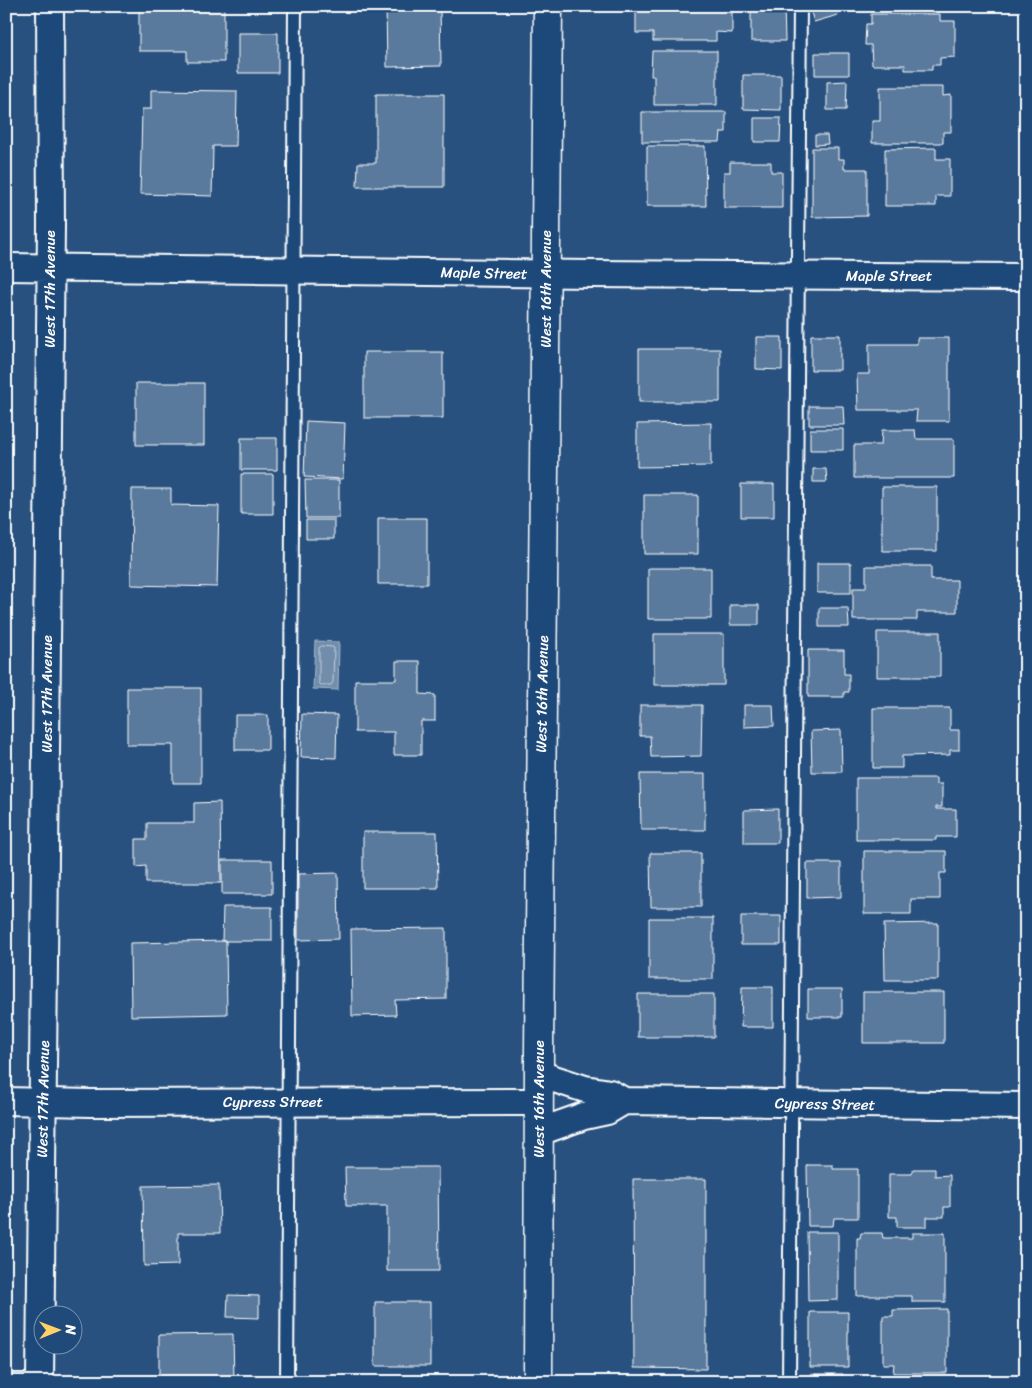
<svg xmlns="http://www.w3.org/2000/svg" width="1032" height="1388" font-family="Sriracha,sans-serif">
<rect width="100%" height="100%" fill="#28517f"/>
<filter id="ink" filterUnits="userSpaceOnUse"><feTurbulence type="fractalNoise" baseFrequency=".02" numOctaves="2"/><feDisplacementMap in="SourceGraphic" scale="10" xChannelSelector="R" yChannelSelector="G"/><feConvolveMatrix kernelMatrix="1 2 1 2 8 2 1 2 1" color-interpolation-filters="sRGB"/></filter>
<g filter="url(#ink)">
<!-- water -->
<path fill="#718dab" stroke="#aabbcd" d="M 315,641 L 339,642 L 338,690 L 313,689 Z"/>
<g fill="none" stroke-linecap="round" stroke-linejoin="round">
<!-- shore -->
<path stroke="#c6d1dd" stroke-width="1" d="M 322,646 L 332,647 L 334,648 L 333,682 L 331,685 L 321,685 L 319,683 L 319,648 Z"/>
</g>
<!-- building -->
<path fill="#5a7a9d" stroke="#fff" d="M 139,6 L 224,6 L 224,62 L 187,62 L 187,51 L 139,51 Z
M 386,6 L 440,6 L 441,66 L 387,67 Z
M 636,6 L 732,6 L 732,33 L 716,32 L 716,41 L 653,41 L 653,33 L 636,33 Z
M 751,6 L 784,6 L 785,41 L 751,41 Z
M 818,6 L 836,6 L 838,15 L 814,22 L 810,9 Z
M 871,14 L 940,14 L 940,21 L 955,21 L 955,57 L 940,58 L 940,65 L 932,65 L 932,70 L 905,70 L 905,65 L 872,65 L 871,45 L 865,45 L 866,24 L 871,24 Z
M 238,33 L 278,33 L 278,73 L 238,73 Z
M 652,51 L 717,51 L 717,105 L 654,105 L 654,76 L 651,76 Z
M 815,53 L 849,53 L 849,75 L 815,75 Z
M 743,75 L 781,75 L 781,110 L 743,109 Z
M 847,81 L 846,110 L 827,110 L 827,82 Z
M 880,87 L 943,87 L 943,96 L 951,95 L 951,132 L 943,132 L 943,143 L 872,143 L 872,121 L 880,121 Z
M 151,90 L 237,91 L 236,146 L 213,146 L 212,196 L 140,194 L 142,109 L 151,109 Z
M 376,94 L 444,94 L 444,187 L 357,187 L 358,163 L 376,163 Z
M 642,112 L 726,112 L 726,132 L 721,132 L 720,142 L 642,142 Z
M 754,118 L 781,118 L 780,142 L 754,142 Z
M 815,135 L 827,135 L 828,144 L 815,145 Z
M 647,146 L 705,146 L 706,206 L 647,206 Z
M 812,148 L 838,148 L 838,159 L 844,159 L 844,169 L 867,169 L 867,216 L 812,217 Z
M 936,148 L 936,159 L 950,159 L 950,196 L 936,196 L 936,206 L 885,206 L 885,149 Z
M 730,162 L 771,162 L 771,172 L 782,172 L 782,208 L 724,208 L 724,172 L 730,172 Z
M 811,335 L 840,335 L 840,370 L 811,370 Z
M 756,337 L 782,337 L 782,370 L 756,369 Z
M 917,338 L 949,338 L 949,421 L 916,421 L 917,410 L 858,410 L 857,374 L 869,374 L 869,344 L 917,344 Z
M 639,349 L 720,349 L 720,402 L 639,402 Z
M 364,352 L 443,352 L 443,418 L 364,418 Z
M 136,383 L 204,383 L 204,445 L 136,445 Z
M 809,406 L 843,406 L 844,425 L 809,425 Z
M 306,421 L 345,423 L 343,479 L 304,477 Z
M 711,423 L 711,466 L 637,467 L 637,424 Z
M 810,429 L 843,429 L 843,450 L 810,450 Z
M 882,430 L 915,430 L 916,439 L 954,439 L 954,478 L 854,478 L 854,445 L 881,445 Z
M 241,438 L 277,438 L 277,470 L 241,470 Z
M 813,469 L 826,469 L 827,482 L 813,482 Z
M 241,474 L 273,474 L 273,514 L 241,514 Z
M 305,480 L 339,480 L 339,518 L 306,518 Z
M 741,484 L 774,484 L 774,517 L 741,517 Z
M 882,487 L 937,487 L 937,551 L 882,551 Z
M 132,489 L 171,489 L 171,505 L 219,506 L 217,587 L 131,585 Z
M 644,495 L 698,495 L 698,554 L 644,554 Z
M 378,518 L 427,518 L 427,584 L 378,584 Z
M 306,520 L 334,520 L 334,539 L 306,539 Z
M 817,563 L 851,563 L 851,593 L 817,593 Z
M 866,566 L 931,566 L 931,580 L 957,580 L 957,612 L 917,612 L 917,620 L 853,620 L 853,588 L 866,588 Z
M 648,568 L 711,568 L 711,619 L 648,619 Z
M 730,605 L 759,605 L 759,625 L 730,625 Z
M 819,608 L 848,608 L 849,627 L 819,627 Z
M 877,632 L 940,632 L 940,677 L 877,677 Z
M 654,634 L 724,634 L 724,685 L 654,685 Z
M 808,650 L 844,650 L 844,674 L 849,674 L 849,692 L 844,692 L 844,697 L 808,697 Z
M 396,661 L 420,661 L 420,694 L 435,695 L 435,721 L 421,721 L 421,755 L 394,755 L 394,732 L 355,732 L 355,680 L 396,680 Z
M 127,688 L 201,688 L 201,783 L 173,783 L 173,745 L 127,745 Z
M 640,705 L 702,705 L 701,756 L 651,757 L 650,736 L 640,736 Z
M 744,705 L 773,705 L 774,726 L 744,727 Z
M 873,708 L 950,708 L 950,730 L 959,730 L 959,750 L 950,750 L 950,755 L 902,756 L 902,768 L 873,768 Z
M 302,714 L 337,715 L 336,758 L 301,757 Z
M 235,715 L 268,715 L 268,750 L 235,750 Z
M 841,730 L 842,772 L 812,772 L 811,731 Z
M 640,774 L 705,774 L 705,830 L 641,830 Z
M 856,778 L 936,778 L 936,784 L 942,784 L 942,807 L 936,807 L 936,809 L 956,809 L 956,837 L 936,837 L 936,840 L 856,840 Z
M 220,802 L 221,883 L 146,883 L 146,866 L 136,867 L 136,839 L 147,839 L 147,823 L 194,823 L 194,803 Z
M 778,809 L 778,843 L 744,843 L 744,810 Z
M 363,832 L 437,832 L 438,888 L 363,888 Z
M 864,851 L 946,851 L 946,873 L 940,873 L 940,899 L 911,899 L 911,914 L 864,914 Z
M 650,853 L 701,853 L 701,907 L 651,907 Z
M 222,860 L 272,860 L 272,894 L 222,894 Z
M 807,863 L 841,863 L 841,897 L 807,898 Z
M 338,873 L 339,939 L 298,940 L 298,874 Z
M 223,907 L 272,907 L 272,941 L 222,941 Z
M 741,916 L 781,916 L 781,945 L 741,945 Z
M 649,918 L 713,918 L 713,979 L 649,979 Z
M 938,923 L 938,980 L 885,980 L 884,924 Z
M 446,928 L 446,999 L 395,1000 L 396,1015 L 352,1016 L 351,929 Z
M 226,941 L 227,1014 L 131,1016 L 130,943 Z
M 742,987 L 773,987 L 773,1027 L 741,1027 Z
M 808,989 L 842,989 L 842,1017 L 808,1017 Z
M 863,992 L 944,992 L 944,1043 L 863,1043 Z
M 638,994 L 714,994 L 714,1037 L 638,1037 Z
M 807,1165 L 833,1165 L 833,1169 L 858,1169 L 858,1218 L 834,1218 L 833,1226 L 808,1226 Z
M 345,1167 L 438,1167 L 439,1271 L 387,1271 L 387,1206 L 346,1206 Z
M 913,1169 L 935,1169 L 935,1176 L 950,1175 L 950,1207 L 944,1207 L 944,1217 L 927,1217 L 927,1227 L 897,1227 L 897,1217 L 889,1217 L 889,1174 L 912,1174 Z
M 633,1179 L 706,1179 L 706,1369 L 634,1368 Z
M 219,1185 L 220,1233 L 178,1233 L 178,1265 L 144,1266 L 143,1186 Z
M 807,1232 L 838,1232 L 838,1300 L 808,1301 Z
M 861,1233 L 882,1233 L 883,1238 L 912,1238 L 912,1233 L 945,1233 L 945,1302 L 912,1302 L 912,1296 L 857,1296 L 857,1238 L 860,1238 Z
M 228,1295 L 259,1296 L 259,1318 L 227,1317 Z
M 375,1302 L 430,1302 L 430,1366 L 375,1366 Z
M 947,1309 L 947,1373 L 893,1373 L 894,1364 L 883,1364 L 883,1316 L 893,1316 L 893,1310 Z
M 810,1312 L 848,1312 L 848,1367 L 810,1367 Z
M 233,1334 L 234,1382 L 159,1382 L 159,1335 Z
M 811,1374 L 843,1374 L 843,1382 L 811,1382 Z
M 664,1377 L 691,1377 L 691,1381 L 708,1382 L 632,1382 L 664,1381 Z"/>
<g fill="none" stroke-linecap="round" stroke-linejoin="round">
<!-- lane casing -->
<g stroke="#fff" stroke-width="16">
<path id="lane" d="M 6,1380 L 40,1380
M 287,1382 L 295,6
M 789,1382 L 800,6"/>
</g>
<!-- street casing -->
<g stroke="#fff" stroke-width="30">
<path id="street" d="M 6,267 L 592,274 L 1022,277
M 539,1074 L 585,1089 L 610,1093 L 624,1101 L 1026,1106
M 6,1101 L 90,1103 L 539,1102
M 539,1132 L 584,1116 L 607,1111 L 624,1101
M 40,1382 L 51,226 L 50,6"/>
</g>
<!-- secondary casing -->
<g stroke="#fff" stroke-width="31">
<path id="secondary" d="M 538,1382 L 539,1051 L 548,6"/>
</g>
<!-- lane -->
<use href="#lane" stroke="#1f4a7a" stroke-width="12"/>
<!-- street -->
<use href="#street" stroke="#1f4a7a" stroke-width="26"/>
<!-- secondary -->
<use href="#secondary" stroke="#1f4a7a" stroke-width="28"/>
</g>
</g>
<g text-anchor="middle" stroke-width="4.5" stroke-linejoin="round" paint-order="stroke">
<!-- street labels -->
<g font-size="15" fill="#fff" stroke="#1f4a7a">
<text transform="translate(484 273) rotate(1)" y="5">Maple Street</text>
<text x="889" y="281">Maple Street</text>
<text transform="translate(50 289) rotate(-90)" y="5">West 17th Avenue</text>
<text transform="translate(546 289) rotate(-90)" y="5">West 16th Avenue</text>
<text transform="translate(47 694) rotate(-90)" y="5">West 17th Avenue</text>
<text transform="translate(542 694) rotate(-89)" y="5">West 16th Avenue</text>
<text transform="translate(43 1099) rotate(-89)" y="5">West 17th Avenue</text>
<text transform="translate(539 1099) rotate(-90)" y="5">West 16th Avenue</text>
<text x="273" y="1107">Cypress Street</text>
<text transform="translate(825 1104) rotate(1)" y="5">Cypress Street</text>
</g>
</g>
<!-- margin -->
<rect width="1032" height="1388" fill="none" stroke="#1f4a7a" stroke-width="25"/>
<rect x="12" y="12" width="1007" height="1363" fill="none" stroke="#fff" stroke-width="2" filter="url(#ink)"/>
<!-- north arrow -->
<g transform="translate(58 1330) rotate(89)"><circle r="24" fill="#1f4a7a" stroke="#7992af"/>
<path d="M0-4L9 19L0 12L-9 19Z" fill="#ffd166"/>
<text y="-8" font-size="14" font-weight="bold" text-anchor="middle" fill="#ffffff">N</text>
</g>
</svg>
